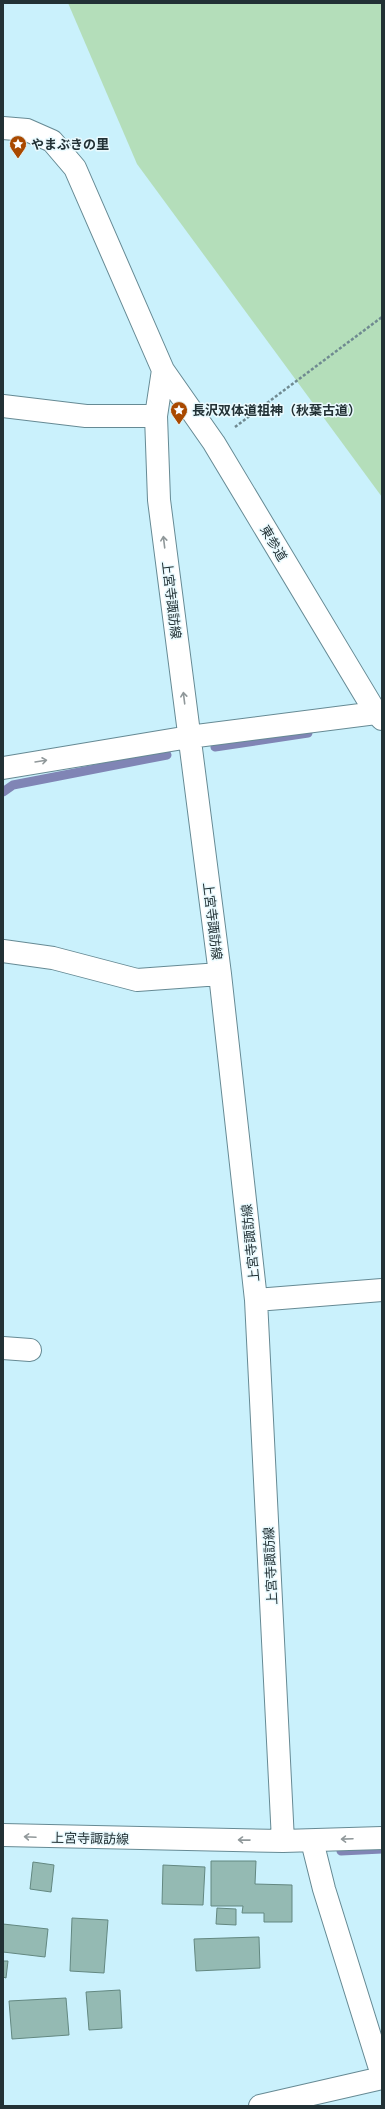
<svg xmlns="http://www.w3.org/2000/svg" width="385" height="2109" font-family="'Libre Baskerville','Noto Sans JP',serif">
<rect width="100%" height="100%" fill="#caf1fc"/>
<!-- green -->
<path fill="#b4deba" d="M 68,3 L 382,3 L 382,497 L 137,164 Z"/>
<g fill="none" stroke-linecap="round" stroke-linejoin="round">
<!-- stream -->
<path stroke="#8085b5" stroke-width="9" d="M 215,747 L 308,733
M 3,792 L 13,785 L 167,755
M 341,1851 L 382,1849"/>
</g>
<!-- building -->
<path fill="#94bab3" stroke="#638881" d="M 211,1861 L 256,1861 L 255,1884 L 292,1885 L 292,1922 L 264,1922 L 264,1913 L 242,1913 L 243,1906 L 211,1906 Z
M 33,1862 L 54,1865 L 51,1892 L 30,1889 Z
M 163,1865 L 205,1867 L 203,1905 L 162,1904 Z
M 217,1908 L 236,1909 L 236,1925 L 216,1924 Z
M 72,1918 L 108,1920 L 104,1973 L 70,1971 Z
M 3,1924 L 48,1929 L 45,1957 L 3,1952 Z
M 259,1937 L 260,1968 L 196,1971 L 194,1939 Z
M 3,1961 L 8,1961 L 6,1978 L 3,1977 Z
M 120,1990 L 122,2028 L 89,2030 L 86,1992 Z
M 66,1998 L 69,2035 L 12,2039 L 9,2001 Z"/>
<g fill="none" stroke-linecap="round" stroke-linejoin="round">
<!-- minor casing -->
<g stroke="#668a94" stroke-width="24">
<path id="minor" d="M 3,128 L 27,130 L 52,141 L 75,168 L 163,370 L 214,443 L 376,713 L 382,719
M 163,370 L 156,416 L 159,500 L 220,974 L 256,1300 L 283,1841
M 3,406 L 86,416 L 156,416
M 3,768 L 189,737 L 376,713
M 3,951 L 53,958 L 137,980 L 220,974
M 256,1300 L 382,1290
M 3,1348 L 30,1350
M 3,1835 L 283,1841 L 382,1838
M 312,1841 L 324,1889 L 382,2075
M 260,2106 L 382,2078"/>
</g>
<!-- path -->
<path stroke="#6f8990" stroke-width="2.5" stroke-dasharray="3 2" stroke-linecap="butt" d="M 235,427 L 382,317"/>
<!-- minor -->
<use href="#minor" stroke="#fff" stroke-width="22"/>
</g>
<!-- one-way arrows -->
<defs><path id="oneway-shaft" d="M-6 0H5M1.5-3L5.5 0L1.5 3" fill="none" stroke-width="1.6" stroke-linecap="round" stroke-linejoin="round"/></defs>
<g stroke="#90989a">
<use href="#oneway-shaft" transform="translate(164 542) rotate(-97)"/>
<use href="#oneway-shaft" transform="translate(184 698) rotate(-97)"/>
<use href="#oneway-shaft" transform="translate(41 761) rotate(-9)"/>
<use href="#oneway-shaft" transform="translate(30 1837) rotate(-177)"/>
<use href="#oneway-shaft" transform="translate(347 1839) rotate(178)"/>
<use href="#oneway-shaft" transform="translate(244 1840) rotate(-179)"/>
</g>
<!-- icons -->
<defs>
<g id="sight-pin" transform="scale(0.9)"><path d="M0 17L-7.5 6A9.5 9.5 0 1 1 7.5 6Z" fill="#a94900" stroke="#eafafe"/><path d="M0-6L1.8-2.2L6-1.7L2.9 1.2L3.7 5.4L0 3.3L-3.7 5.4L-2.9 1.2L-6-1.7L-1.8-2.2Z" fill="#fff"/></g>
</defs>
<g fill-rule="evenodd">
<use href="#sight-pin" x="18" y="144"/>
<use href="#sight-pin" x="179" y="410"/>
</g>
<g text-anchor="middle" stroke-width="3" stroke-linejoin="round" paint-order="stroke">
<!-- poi labels -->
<g font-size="13" font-weight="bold" fill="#223135" stroke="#eafafe" text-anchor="start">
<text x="31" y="149">やまぶきの里</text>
<text x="192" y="415">長沢双体道祖神（秋葉古道）</text>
</g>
<!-- street labels -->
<g font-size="13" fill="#223135" stroke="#eafafe">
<text transform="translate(274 543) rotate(59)" y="5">東参道</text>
<text transform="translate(172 600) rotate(83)" y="5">上宮寺諏訪線</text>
<text transform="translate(213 921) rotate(83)" y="5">上宮寺諏訪線</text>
<text transform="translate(250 1243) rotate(-96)" y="5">上宮寺諏訪線</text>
<text transform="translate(270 1566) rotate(-93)" y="5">上宮寺諏訪線</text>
<text transform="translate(90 1838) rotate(1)" y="5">上宮寺諏訪線</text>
</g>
</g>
<!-- border -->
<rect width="385" height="2109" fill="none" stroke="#223135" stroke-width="8"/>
</svg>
